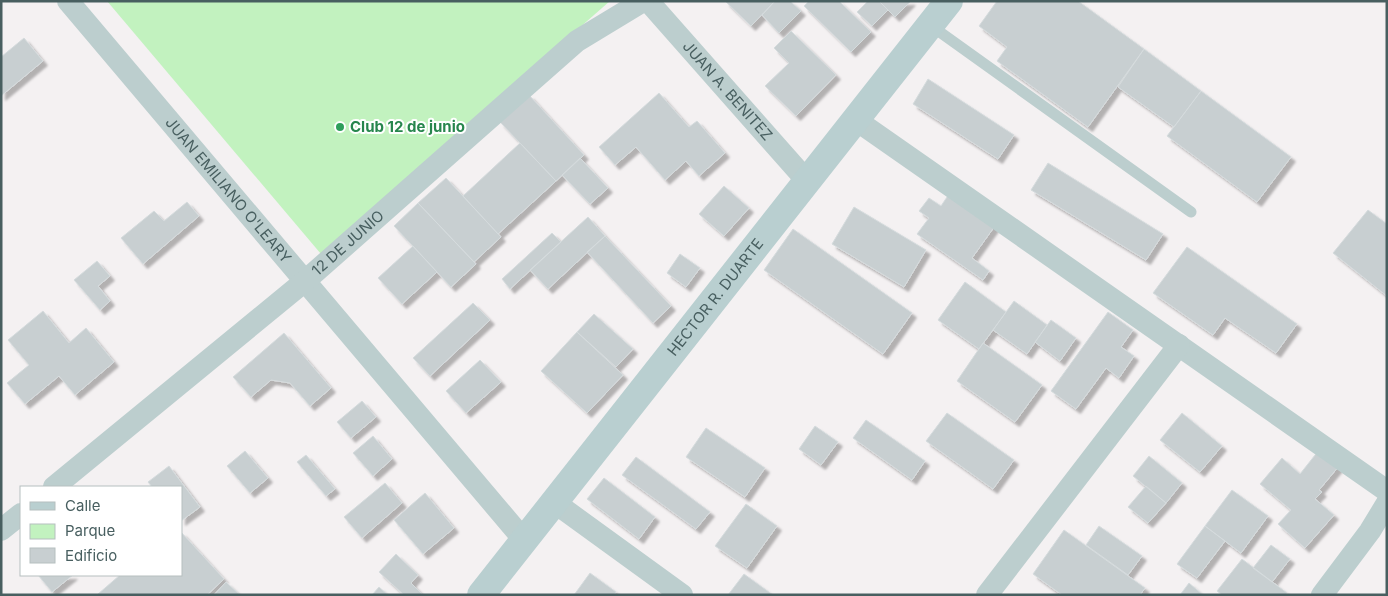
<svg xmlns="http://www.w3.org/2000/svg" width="1388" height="596" font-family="Inter,sans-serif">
<defs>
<filter id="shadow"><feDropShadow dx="4.5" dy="4.5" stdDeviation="1" flood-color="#0004"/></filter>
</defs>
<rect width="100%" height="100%" fill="#f4f1f2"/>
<!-- green -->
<path fill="#c2f2bf" d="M 107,1 L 610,1 L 321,254 Z"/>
<!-- building -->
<path fill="#c8cfd1" stroke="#d5dbdd" filter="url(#shadow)" d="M 725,1 L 775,1 L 751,26 Z
M 775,1 L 790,1 L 801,11 L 779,33 L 762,15 Z
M 809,1 L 839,1 L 871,32 L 851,52 L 804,6 Z
M 868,1 L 879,1 L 888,10 L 872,26 L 857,12 Z
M 879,1 L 911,1 L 895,17 Z
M 997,1 L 1078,1 L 1144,49 L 1088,127 L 997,61 L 1007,47 L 979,26 Z
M 791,31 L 836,75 L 796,116 L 765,86 L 789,63 L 774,48 Z
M 24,38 L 43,61 L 1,96 L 1,57 Z
M 1144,49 L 1201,91 L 1174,127 L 1118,87 Z
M 928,79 L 1014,135 L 998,159 L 913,104 Z
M 1201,91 L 1291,157 L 1257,202 L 1167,136 Z
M 659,93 L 689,127 L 697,121 L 725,153 L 699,176 L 686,161 L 665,180 L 636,147 L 615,165 L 599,147 Z
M 529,95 L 584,155 L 556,181 L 500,122 Z
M 520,143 L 556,181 L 498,234 L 463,196 Z
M 580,158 L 608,188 L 590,204 L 562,175 Z
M 1048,163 L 1163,234 L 1146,260 L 1031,190 Z
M 446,178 L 501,237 L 474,262 L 418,203 Z
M 724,186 L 749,208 L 724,236 L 699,214 Z
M 951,191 L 997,223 L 972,258 L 989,271 L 983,280 L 917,234 L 929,218 L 919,211 L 929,198 L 941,206 Z
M 187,202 L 199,216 L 143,264 L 121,238 L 154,211 L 164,221 Z
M 418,203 L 476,264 L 451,287 L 394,226 Z
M 854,207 L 926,250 L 904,287 L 832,244 Z
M 1368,210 L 1387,224 L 1387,296 L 1333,253 Z
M 588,217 L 605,236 L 548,289 L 530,270 Z
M 793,229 L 912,313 L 883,354 L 764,270 Z
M 552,233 L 561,242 L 510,289 L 502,279 Z
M 605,236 L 671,306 L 653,323 L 587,252 Z
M 413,246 L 437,272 L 402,304 L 378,278 Z
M 1187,247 L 1297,324 L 1276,353 L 1225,318 L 1213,335 L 1153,293 Z
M 680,254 L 700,268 L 686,287 L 667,273 Z
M 97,261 L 110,276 L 98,286 L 110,301 L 100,310 L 74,280 Z
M 965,282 L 1006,312 L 979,349 L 938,320 Z
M 1014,301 L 1047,325 L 1027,354 L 993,330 Z
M 473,303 L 490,320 L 430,376 L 413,358 Z
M 43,311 L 69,343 L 86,328 L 114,362 L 75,395 L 59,376 L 25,404 L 7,383 L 29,365 L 8,340 Z
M 1108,312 L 1133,330 L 1121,347 L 1134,356 L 1119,378 L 1106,368 L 1076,409 L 1051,391 Z
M 594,314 L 633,349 L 616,367 L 577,332 Z
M 1051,320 L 1076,338 L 1060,361 L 1035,342 Z
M 577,332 L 623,375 L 587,413 L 541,371 Z
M 284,333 L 331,388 L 310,406 L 290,383 L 271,380 L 251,397 L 233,377 Z
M 983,343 L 1042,385 L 1015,422 L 957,381 Z
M 480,360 L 501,382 L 466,413 L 446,391 Z
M 362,401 L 376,417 L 351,438 L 337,422 Z
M 947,413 L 1014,460 L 993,489 L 926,441 Z
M 1182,413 L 1222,446 L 1200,472 L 1160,440 Z
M 866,420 L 925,461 L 912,480 L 853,438 Z
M 815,426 L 838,442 L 821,465 L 799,449 Z
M 706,428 L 765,468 L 745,497 L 686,457 Z
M 373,436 L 392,459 L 373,476 L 353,453 Z
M 1319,450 L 1339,466 L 1319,490 L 1322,492 L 1315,499 L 1334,515 L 1305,548 L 1278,524 L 1291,510 L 1260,484 L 1282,458 L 1300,474 Z
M 245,451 L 268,478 L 250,493 L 227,466 Z
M 306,455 L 335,489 L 326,496 L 297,462 Z
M 1149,456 L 1182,483 L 1166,503 L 1133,476 Z
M 636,457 L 710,512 L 696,529 L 622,475 Z
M 169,466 L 200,507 L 181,521 L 181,487 L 152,487 L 148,482 Z
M 604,478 L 655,517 L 639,539 L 587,499 Z
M 385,483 L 402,503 L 362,538 L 344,517 Z
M 1146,486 L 1166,503 L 1148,523 L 1128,507 Z
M 1232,490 L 1268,516 L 1241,553 L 1205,526 Z
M 425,493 L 454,528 L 423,554 L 394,520 Z
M 746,504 L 777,526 L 747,568 L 715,546 Z
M 1099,526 L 1142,556 L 1128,575 L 1086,545 Z
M 1205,526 L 1225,541 L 1197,578 L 1177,564 Z
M 1064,530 L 1145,588 L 1140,595 L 1062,595 L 1033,574 Z
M 181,532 L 224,579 L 207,595 L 98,594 L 120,575 L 181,575 Z
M 1271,545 L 1290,559 L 1272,582 L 1253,568 Z
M 396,554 L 418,575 L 411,583 L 423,595 L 404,595 L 379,572 Z
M 1242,559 L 1287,593 L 1286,595 L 1222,595 L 1217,591 Z
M 590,573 L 616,592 L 614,595 L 574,595 Z
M 744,574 L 773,595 L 728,595 Z
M 38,575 L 73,575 L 52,592 Z
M 226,582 L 240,595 L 214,595 Z
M 1189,583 L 1203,595 L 1180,595 Z
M 379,587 L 388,595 L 372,595 Z"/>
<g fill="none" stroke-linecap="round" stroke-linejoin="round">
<!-- lane -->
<path stroke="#bccece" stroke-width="11" d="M 930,25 L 1191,212"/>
<!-- street -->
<g stroke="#bccece" stroke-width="22">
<path id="s1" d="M 68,1 L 524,540"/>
<path id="s2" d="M 648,1 L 807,181"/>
<path d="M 856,120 L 1387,491"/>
<path id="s3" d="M 54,487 L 305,281 L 577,41 L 643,1"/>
<path d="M 554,502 L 682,595"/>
<path d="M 1,530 L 21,514"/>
<path d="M 987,595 L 1179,345"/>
<path d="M 1322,595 L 1370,531 L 1387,503"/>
</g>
<!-- secondary -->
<path stroke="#b9cfd0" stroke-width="28" id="s4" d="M 481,595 L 949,1"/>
</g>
<!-- markers -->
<circle fill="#2e9e5b" stroke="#fff" stroke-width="2" cx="340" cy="127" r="5"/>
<g text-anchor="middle" stroke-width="4" stroke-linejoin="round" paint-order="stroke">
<!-- street labels -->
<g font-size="15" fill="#485f60" stroke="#fff">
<text dy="5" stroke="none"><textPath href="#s2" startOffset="120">JUAN A. BENITEZ</textPath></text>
<text dy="5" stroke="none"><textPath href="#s1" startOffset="248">JUAN EMILIANO O'LEARY</textPath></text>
<text dy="5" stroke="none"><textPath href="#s3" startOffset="382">12 DE JUNIO</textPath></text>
<text dy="5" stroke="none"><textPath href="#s4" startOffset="379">HECTOR R. DUARTE</textPath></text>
</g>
<!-- leisure labels -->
<g font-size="15" font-weight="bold" fill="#27864d" stroke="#fff" text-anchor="start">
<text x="350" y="132">Club 12 de junio</text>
</g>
</g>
<!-- border -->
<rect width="1388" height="596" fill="none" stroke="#485f60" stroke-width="5"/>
<!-- legend -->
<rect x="20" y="486" width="162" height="90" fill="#ffffff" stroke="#b6bfbf"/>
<rect x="30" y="502" width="25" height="8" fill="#b9cfd0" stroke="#b6bfbf"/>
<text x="65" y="511" font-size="15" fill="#485f60">Calle</text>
<rect x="30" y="524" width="25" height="15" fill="#c2f2bf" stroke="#b6bfbf"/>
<text x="65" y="536" font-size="15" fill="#485f60">Parque</text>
<rect x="30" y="548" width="25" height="15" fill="#c8cfd1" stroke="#b6bfbf"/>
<text x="65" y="561" font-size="15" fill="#485f60">Edificio</text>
</svg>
